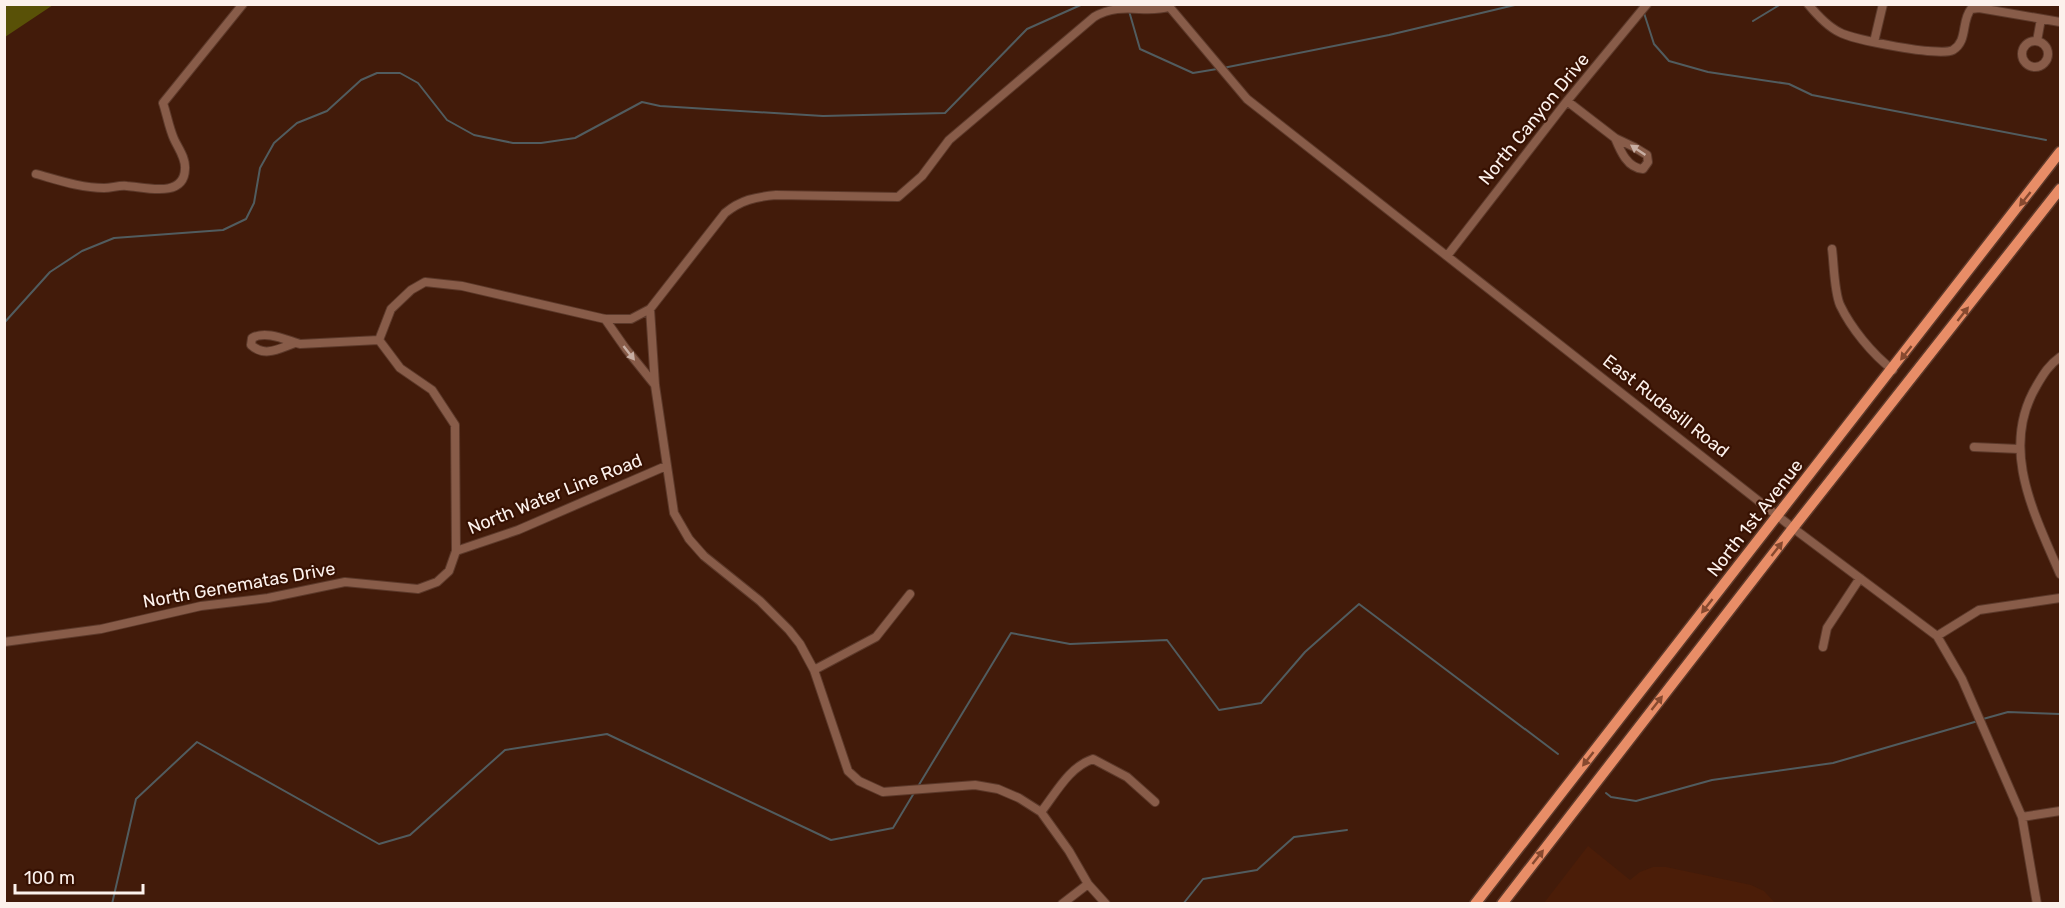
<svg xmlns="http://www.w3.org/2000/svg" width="2065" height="908" font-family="Rubik,sans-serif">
<rect width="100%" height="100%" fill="#421b0a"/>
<!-- built -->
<path fill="#4b1d08" d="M 1588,846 L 1630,880 L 1640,872 L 1653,867 L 1666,867 L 1751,885 L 1764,891 L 1775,903 L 1544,903 Z"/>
<!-- green -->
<path fill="#595107" d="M 5,4 L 53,4 L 53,5 L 5,37 Z"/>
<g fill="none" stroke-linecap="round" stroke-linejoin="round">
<!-- stream -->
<path stroke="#515c5f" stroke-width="2" d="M 1127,4 L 1140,49 L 1193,73 L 1217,69
M 1644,13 L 1654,44 L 1669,61 L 1708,72 L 1789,84 L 1812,95 L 2046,140
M 1753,21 L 1781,4
M 1223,68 L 1389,35 L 1519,4
M 4,323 L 50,272 L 82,251 L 114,238 L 223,230 L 246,219 L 254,203 L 260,168 L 274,143 L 297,123 L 327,111 L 361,80 L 377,73 L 400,73 L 418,83 L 447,120 L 474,135 L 513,143 L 541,143 L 575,138 L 642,102 L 660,106 L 823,116 L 945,113 L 1027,29 L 1083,4
M 1983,719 L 2008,712 L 2060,714
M 917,788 L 1011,633 L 1070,644 L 1167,640 L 1219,710 L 1261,703 L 1305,652 L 1359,604 L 1558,754
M 1606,793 L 1611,797 L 1636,801 L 1712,780 L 1833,763 L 1978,721
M 112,904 L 136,799 L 197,742 L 379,844 L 410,835 L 505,750 L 607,734 L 831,840 L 893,828 L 914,793
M 1183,904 L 1203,879 L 1257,870 L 1294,837 L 1347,830"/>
<!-- minor casing -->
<g stroke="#5c392a" stroke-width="10">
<path id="minor" d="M 1167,4 L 1247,99 L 1793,528 L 1937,636 L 1962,679 L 2022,817 L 2037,904
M 1808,4 C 1817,15 1827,26 1839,32 C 1853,40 1940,57 1953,50 C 1968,41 1961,21 1971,9 L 1979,8 L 2060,22
M2022 54a13 13 0 1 1 26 0a13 13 0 1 1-26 0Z
M 2037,41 L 2041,19
M 1874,42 L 1883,4
M 1567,101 L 1615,138 L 1634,147 L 1647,155 L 1648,162 L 1643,169 C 1627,168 1620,150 1615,138
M 36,174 C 58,180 81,188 104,188 C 112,188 119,185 127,186 C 144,187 184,199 185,169 C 186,158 178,148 174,139 C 169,128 167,115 163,103 L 243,4
M 1832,249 C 1834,264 1834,291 1840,305 C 1851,328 1872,354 1893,370
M 1447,256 L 1567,101 L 1647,4
M 650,309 L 655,385 L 674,513 L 689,539 L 704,556 L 760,601 L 789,630 L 800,644 L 814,670 L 848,771 L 859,781 L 883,792 L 975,785 L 998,789 L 1019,798 L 1041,812 L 1069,851 L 1088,884 L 1106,904
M 605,319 L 626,349 L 655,385
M 295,343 C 280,348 265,358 251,345 L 252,338 C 266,330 286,340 300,344 L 379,340
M 2060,357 C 2049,365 2044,373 2037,385 C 1999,448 2034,513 2060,574
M 1974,447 L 2019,449
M 456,551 L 518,530 L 666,466
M 1937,636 L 1979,610 L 2060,598
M 4,642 L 101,629 L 201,606 L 268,598 L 345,582 L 418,589 L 437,582 L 449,571 L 456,551 L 455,425 L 432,390 L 400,368 L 379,340 L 391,309 L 411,290 L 425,282 L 462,286 L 605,319 L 631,319 L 650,309 L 725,213 C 741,200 755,197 776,195 L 898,197 L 922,176 L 949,140 L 1094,17 C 1121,1 1144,14 1169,7
M 1823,647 L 1827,628 L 1860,578
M 814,670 L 876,637 L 910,594
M 1041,812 C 1056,793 1069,767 1093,759 L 1127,777 L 1155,802
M 2022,817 L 2060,811
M 1062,904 L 1088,884"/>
</g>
<!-- major casing -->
<g stroke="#5c392a" stroke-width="13">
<path id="major" d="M 1475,904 L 2060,152
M 1502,904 L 1793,528 L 2060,189"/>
</g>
<!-- minor -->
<use href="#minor" stroke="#885c49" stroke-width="8"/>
<!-- major -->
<use href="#major" stroke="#e88d67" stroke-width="10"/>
</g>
<!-- one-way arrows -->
<defs><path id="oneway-solid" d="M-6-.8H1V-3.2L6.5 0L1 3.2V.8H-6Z" transform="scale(1.5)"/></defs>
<g fill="#c8aea3">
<use href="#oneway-solid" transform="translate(1638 150) rotate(-146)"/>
<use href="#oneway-solid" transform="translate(629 353) rotate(52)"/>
</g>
<g fill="#87492f">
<use href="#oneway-solid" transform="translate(2025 199) rotate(128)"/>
<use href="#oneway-solid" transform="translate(1963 314) rotate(-52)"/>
<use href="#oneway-solid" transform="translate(1906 353) rotate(128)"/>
<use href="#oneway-solid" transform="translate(1777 549) rotate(-52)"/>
<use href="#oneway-solid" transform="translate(1707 606) rotate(128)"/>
<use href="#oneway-solid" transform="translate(1657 703) rotate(-52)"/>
<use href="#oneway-solid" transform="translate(1588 759) rotate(128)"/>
<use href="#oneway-solid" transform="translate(1538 857) rotate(-52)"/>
</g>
<g text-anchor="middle" stroke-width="4.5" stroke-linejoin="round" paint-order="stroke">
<!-- street labels -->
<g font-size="18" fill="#fcf1ec" stroke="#371102">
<text transform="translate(1534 119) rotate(-51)" y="6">North Canyon Drive</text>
<text transform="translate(1666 406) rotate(38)" y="6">East Rudasill Road</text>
<text transform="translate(555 494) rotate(-22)" y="6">North Water Line Road</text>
<text transform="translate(1755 518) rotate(-52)" y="6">North 1st Avenue</text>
<text transform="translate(239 585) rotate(-10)" y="6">North Genematas Drive</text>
</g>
</g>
<!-- border -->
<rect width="2065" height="908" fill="none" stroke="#fcf1ec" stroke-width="12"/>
<!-- scale -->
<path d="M15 884v9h128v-9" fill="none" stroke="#fcf1ec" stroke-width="3"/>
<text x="24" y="884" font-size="18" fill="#fcf1ec" stroke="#371102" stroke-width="4.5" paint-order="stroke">100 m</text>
</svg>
